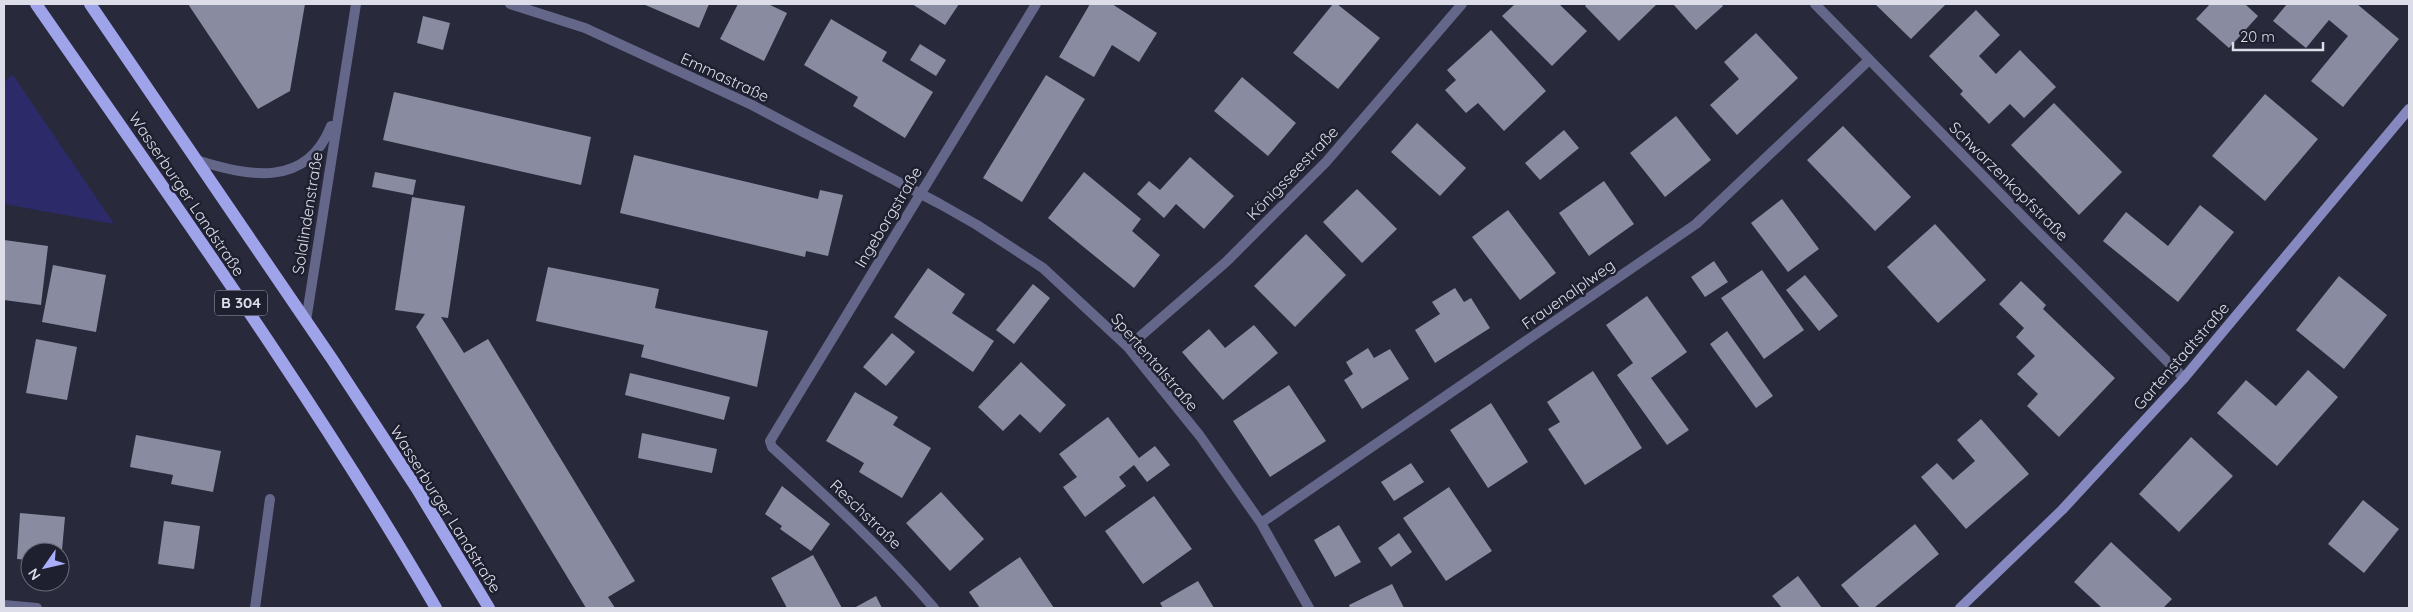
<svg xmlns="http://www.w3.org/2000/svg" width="2413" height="612" font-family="Quicksand,sans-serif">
<rect width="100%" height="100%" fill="#28293a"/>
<!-- green -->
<path fill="#2d2a6a" d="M 13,75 L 114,224 L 4,204 L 4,81 Z"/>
<!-- building -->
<path fill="#898ba0" d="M 188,4 L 305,4 L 290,91 L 258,109 Z
M 643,4 L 709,4 L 699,28 Z
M 738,4 L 768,4 L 787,13 L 764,61 L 720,39 Z
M 912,4 L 959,4 L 945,25 Z
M 1090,4 L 1112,4 L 1157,33 L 1139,62 L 1112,45 L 1094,77 L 1059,57 Z
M 1333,4 L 1337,4 L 1380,38 L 1338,89 L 1293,53 Z
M 1515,4 L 1559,4 L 1587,31 L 1552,66 L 1502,16 Z
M 1587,4 L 1657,4 L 1619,41 L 1585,6 Z
M 1673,4 L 1721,4 L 1723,6 L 1696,30 Z
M 1875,4 L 1946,4 L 1911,39 Z
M 2210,4 L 2245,4 L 2258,16 L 2229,48 L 2196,19 Z
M 2287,4 L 2357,4 L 2399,39 L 2343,107 L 2311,81 L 2348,36 L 2329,20 L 2306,48 L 2273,21 Z
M 1976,10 L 2000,35 L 1979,56 L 1996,74 L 2020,50 L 2056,87 L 2024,118 L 2010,104 L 1989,124 L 1960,94 L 1963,91 L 1929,56 Z
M 423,16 L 450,23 L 443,50 L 417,43 Z
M 831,19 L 887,52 L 882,61 L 933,92 L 905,138 L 853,106 L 858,97 L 804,65 Z
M 1491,30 L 1546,91 L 1504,131 L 1478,103 L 1466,113 L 1445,90 L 1456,80 L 1447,70 Z
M 1756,33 L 1798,78 L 1737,135 L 1710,105 L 1739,79 L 1724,62 Z
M 920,44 L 946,60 L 936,76 L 910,60 Z
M 1046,75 L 1085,99 L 1022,202 L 983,178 Z
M 1242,77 L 1296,123 L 1268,156 L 1214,111 Z
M 394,92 L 591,137 L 581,185 L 383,140 Z
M 2265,94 L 2318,139 L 2265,201 L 2212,156 Z
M 2054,103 L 2122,172 L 2079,215 L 2011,145 Z
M 1676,116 L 1711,160 L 1665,197 L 1630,153 Z
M 1417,123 L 1466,168 L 1440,196 L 1391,152 Z
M 1843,126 L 1911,197 L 1875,231 L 1807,160 Z
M 1564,130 L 1579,148 L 1540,180 L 1525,163 Z
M 634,155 L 818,199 L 820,190 L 843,195 L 828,256 L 806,251 L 805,257 L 620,213 Z
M 1190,157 L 1234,196 L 1204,229 L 1176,204 L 1164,218 L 1137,194 L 1149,181 L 1160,190 Z
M 375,172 L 416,180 L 413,195 L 372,187 Z
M 1084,172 L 1141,219 L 1132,231 L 1160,255 L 1134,288 L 1048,218 Z
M 1604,181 L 1634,224 L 1589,256 L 1559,213 Z
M 1357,189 L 1397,229 L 1362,263 L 1323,222 Z
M 412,197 L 465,206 L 448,318 L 441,317 L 464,353 L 488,339 L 635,581 L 608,597 L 615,608 L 586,608 L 416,327 L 425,314 L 395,310 Z
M 1782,199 L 1819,249 L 1788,272 L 1751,223 Z
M 2200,205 L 2234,232 L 2178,302 L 2103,241 L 2126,212 L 2168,246 Z
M 1508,210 L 1556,273 L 1520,300 L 1472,237 Z
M 1935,224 L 1986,280 L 1938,323 L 1887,267 Z
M 1306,234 L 1346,275 L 1295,327 L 1254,286 Z
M 4,240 L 48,246 L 41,305 L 4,300 Z
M 1714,261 L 1728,282 L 1705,297 L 1691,277 Z
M 53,265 L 106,275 L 96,332 L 42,322 Z
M 548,267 L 659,289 L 655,308 L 768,331 L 757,387 L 641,357 L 644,345 L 536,321 Z
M 928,268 L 965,294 L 952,313 L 994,341 L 973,372 L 894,317 Z
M 1762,270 L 1804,330 L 1764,359 L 1721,298 Z
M 1805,275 L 1838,316 L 1819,331 L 1786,290 Z
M 2339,276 L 2387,315 L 2344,369 L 2296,330 Z
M 2021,281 L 2046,305 L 2043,309 L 2115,378 L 2059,437 L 2027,406 L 2038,394 L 2017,374 L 2035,356 L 2016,337 L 2024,328 L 1999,304 Z
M 1033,284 L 1050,298 L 1014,344 L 996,330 Z
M 1455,288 L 1464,302 L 1471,298 L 1490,328 L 1435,363 L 1415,330 L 1440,314 L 1432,302 Z
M 1647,296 L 1687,352 L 1651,378 L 1689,430 L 1667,445 L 1617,375 L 1633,363 L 1606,325 Z
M 1254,325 L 1278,353 L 1223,400 L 1182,352 L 1209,329 L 1225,348 Z
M 1727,331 L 1773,396 L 1756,408 L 1710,344 Z
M 892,333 L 915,352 L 886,386 L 863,367 Z
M 36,339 L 77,347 L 67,400 L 26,393 Z
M 1368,348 L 1374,358 L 1390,349 L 1409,379 L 1362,409 L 1344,380 L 1353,374 L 1346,362 Z
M 1021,362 L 1066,405 L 1040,433 L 1020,414 L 1003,431 L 978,407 Z
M 2308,370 L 2338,397 L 2277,466 L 2217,413 L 2246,380 L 2276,406 Z
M 1593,371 L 1642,448 L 1585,485 L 1548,429 L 1560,422 L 1547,402 Z
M 630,373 L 730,397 L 724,420 L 625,395 Z
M 1289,385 L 1326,441 L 1270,477 L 1233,421 Z
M 855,392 L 898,417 L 893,425 L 931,448 L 902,498 L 859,472 L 864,463 L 826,441 Z
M 1491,403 L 1528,462 L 1488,488 L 1450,430 Z
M 1108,417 L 1139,458 L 1155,446 L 1170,465 L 1147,482 L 1134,465 L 1119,477 L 1126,486 L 1085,517 L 1063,487 L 1077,477 L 1059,454 Z
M 1981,419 L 2029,474 L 1966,529 L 1921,477 L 1937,463 L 1953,480 L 1975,461 L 1957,440 Z
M 642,433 L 717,449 L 712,473 L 638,458 Z
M 136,435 L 221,451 L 213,492 L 171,484 L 173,475 L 130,467 Z
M 2191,437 L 2233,476 L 2179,532 L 2139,494 Z
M 1411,463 L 1424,482 L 1394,501 L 1381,482 Z
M 782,486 L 830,524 L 811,551 L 780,529 L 782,526 L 765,514 Z
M 1449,487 L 1492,551 L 1446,581 L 1403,518 Z
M 941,492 L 984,539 L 950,571 L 906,523 Z
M 1154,496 L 1192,549 L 1143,584 L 1105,531 Z
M 2363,500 L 2399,529 L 2364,573 L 2328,544 Z
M 20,513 L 65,517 L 61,561 L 60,552 L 30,552 L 30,560 L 17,559 Z
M 164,521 L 200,526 L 194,569 L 158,564 Z
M 1915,524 L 1939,554 L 1874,608 L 1860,608 L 1841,585 Z
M 1339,525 L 1361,562 L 1335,577 L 1314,540 Z
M 1399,533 L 1412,552 L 1391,567 L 1378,548 Z
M 2111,542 L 2172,599 L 2163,608 L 2102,608 L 2074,582 Z
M 813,555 L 829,584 L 842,608 L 787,608 L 771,578 Z
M 1020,557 L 1054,608 L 980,608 L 969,592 Z
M 1798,576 L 1822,608 L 1782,608 L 1772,596 Z
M 1198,581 L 1214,608 L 1163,608 L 1160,603 Z
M 1392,584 L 1404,608 L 1350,608 L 1349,605 Z
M 876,596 L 882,608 L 854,608 Z"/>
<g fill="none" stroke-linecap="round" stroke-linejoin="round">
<!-- street -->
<path stroke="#65678a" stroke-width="10" d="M 510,4 L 585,28 L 752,105 L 940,204 L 977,225 L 1043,268 L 1128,347 L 1200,436 L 1261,523 L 1309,608
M 1815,4 L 2032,226 L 2184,378
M 196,160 C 248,176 306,189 331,126
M 306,321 L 356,4
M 1128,347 L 1226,262 L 1326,162 L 1462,4
M 1261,523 L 1696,224 L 1869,60
M 4,605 L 37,608
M 255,608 L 270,499
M 934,608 C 884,550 829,499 772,447 L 770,441 L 1036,4"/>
<!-- secondary -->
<path stroke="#8589c0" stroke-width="10" d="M 1960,608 L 2062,510 L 2184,378 L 2409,109"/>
<!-- primary -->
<path stroke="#9ea3ea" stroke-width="12" d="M 36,4 C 173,202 315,399 436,608
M 90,4 L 332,359 L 417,489 L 489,608"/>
</g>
<g text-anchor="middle" stroke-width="5" stroke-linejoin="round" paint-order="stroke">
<!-- shield labels -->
<rect fill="#1e2030" stroke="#a3a4b1" stroke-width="1" x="215" y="290.5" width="52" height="25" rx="4"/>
<g font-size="15" font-weight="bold" fill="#dcdde8">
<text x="241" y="308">B 304</text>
</g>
<!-- street labels -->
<g font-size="16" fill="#dcdde8" stroke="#1e2030">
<text transform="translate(725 77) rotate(25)" y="6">Emmastraße</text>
<text transform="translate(1292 173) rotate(-46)" y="6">Königsseestraße</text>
<text transform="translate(2009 181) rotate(45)" y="6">Schwarzenkopfstraße</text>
<text transform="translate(187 194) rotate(56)" y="6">Wasserburger Landstraße</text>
<text transform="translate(307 213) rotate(-81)" y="6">Solalindenstraße</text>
<text transform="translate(888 217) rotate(-59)" y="6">Ingeborgstraße</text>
<text transform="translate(1568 294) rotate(-35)" y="6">Frauenalplweg</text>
<text transform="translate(2181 356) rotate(-49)" y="6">Gartenstadtstraße</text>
<text transform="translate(1155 362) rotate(49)" y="6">Spertentalstraße</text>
<text transform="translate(446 509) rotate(58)" y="6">Wasserburger Landstraße</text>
<text transform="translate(866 514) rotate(44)" y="6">Reschstraße</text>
</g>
</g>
<!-- border -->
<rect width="2413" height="612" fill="none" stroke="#dcdde8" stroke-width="10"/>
<!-- north arrow -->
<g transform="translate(45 567) rotate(236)"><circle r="24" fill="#1e2030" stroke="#6a6c7a"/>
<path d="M0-4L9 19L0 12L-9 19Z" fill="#abaffb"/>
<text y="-8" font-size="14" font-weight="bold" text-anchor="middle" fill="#dcdde8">N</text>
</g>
<!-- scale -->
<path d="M2233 42v8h90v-8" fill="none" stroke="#dcdde8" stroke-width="2.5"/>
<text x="2240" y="42" font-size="15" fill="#dcdde8" stroke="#1e2030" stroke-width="4" paint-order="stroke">20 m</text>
</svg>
